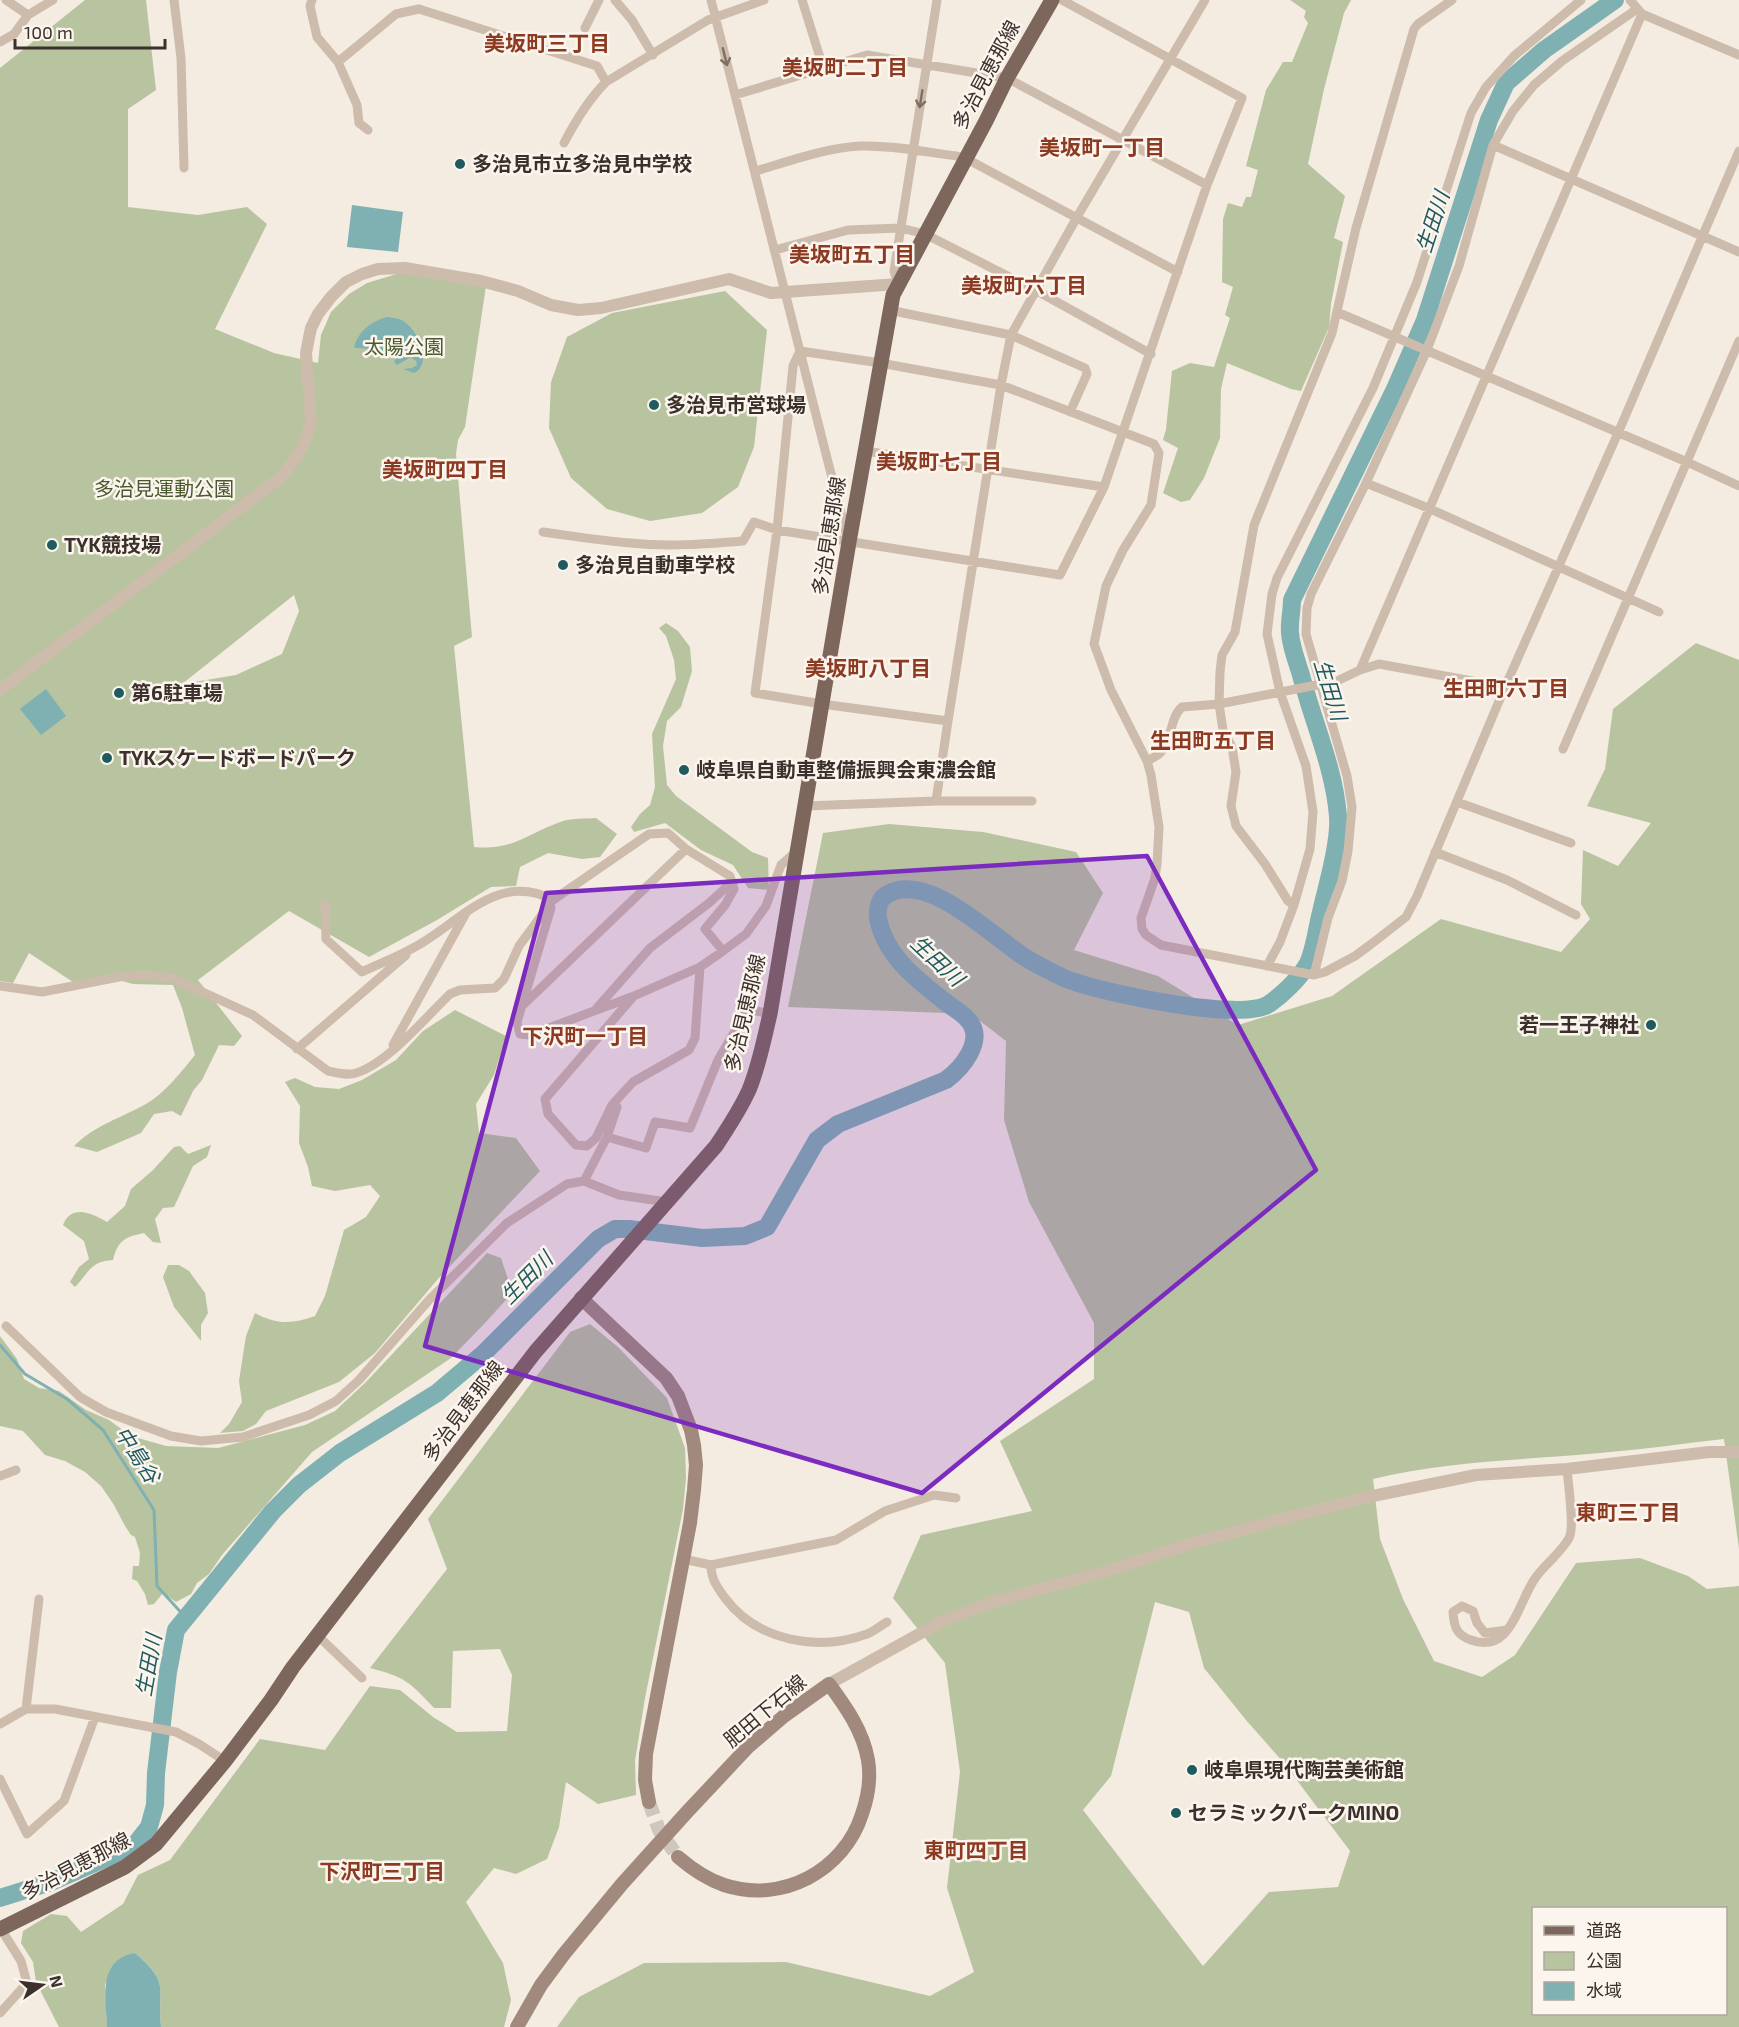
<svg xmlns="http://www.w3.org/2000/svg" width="1739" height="2027" font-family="'Exo 2','Noto Sans JP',sans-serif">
<rect width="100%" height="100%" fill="#f4ebe1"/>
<!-- green -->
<path fill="#b8c4a0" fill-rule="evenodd" d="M 85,0 L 146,0 L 156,90 L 128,109 L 128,207 L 198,215 L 247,207 L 267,224 L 215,329 L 274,353 L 318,363 L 321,335 L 331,312 L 349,294 L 367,283 L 400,273 L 486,286 L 465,427 L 458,440 L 456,454 L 472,637 L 454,646 L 474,847 C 515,851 529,832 563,821 C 573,818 586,819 596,818 L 617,834 L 600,857 L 582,859 L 548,853 L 520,867 L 516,886 L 491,887 L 437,920 L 369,957 L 289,911 L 198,980 L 242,1036 L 234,1046 L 219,1045 L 202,1080 L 193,1091 L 181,1116 L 172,1111 L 154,1114 L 141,1133 L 97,1152 L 74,1146 C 95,1125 121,1118 146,1104 C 166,1092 181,1072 195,1055 L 182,1008 L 173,985 L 133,984 L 108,977 L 76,984 L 29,953 L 13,983 L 0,981 L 0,68 ZM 294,595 L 299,611 L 282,654 L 236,675 L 182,684 Z
M 1290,0 L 1351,0 L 1344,13 L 1324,89 L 1308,164 L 1345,196 L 1334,238 L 1343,242 L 1331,304 L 1329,327 L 1301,391 L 1291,389 L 1227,363 L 1221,389 L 1220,438 L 1204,478 L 1190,500 L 1181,502 L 1163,493 L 1178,448 L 1163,440 L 1166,429 L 1172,371 L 1190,363 L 1214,367 L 1230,318 L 1225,315 L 1233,287 L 1222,282 L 1223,219 L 1228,203 L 1242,207 L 1246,197 L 1251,197 L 1258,170 L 1246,166 L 1266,90 L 1283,62 L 1292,62 L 1308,23 L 1304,17 L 1306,11 Z
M 725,291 L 767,330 L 754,447 L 738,487 L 702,513 L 650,521 L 607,509 L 571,478 L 549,428 L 551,382 L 567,337 L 612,313 Z
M 666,623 L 678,631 L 690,647 L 692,671 L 681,707 L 667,721 L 663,746 L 667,785 L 676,796 L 752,852 L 768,858 L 769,890 L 748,888 L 733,865 L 701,850 L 665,823 L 634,832 L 631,827 L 640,814 L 650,805 L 655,787 L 652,734 L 676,679 L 674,660 L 666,636 L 659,628 Z
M 1696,643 L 1739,660 L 1739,1549 L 1724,1439 C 1686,1443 1648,1449 1610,1452 C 1531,1460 1450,1460 1373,1479 L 1380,1539 L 1403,1599 L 1434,1661 L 1482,1677 L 1515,1655 L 1576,1563 L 1640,1558 L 1688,1576 L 1707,1589 L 1739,1586 L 1739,2027 L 557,2027 L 579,1997 L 644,1963 L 786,1962 L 930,1996 L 974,1972 L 947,1888 L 960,1772 L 945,1663 L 893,1598 L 921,1535 L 1032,1511 L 1000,1441 L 1094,1379 L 1094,1323 L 1029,1202 L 1004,1120 L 1006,1041 L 971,1014 L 788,1007 L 823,833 L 889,824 L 983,832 L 1076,852 L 1103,893 L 1074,950 L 1158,976 L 1238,1025 L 1332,996 L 1441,919 L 1561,952 L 1590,919 L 1581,904 L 1583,850 L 1618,866 L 1651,823 L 1587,806 L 1605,769 L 1613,709 ZM 1155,1602 L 1189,1612 L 1204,1668 L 1246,1720 L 1284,1763 L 1350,1851 L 1338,1887 L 1269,1892 L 1203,1966 L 1083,1810 L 1111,1776 ZM 1534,1908 L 1726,1908 L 1726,2014 L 1534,2014 Z
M 455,1010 L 506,1036 L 494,1075 L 476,1104 L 479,1133 L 516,1138 L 540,1171 L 438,1279 L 375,1353 L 339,1382 L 266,1411 L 256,1424 L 243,1431 L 220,1433 L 229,1424 L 242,1402 L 239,1381 L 246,1336 L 255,1313 C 276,1325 293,1324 315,1316 L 325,1296 L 344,1230 L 366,1217 L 380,1196 L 370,1185 L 335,1191 L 312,1186 L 308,1167 L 299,1143 L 300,1106 L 285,1082 L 295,1078 L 315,1087 L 339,1089 L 362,1080 L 396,1060 L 423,1031 Z
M 211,1145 L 207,1157 L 193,1166 L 174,1207 L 163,1208 L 155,1219 L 161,1243 L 153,1242 L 144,1233 C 125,1237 118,1240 113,1260 C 90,1261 89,1273 75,1287 L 70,1282 L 79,1267 L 89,1259 L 84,1241 L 63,1225 C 72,1203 93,1214 107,1222 L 125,1206 L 131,1189 L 152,1171 L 174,1147 L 180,1146 L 188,1154 Z
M 487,1253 L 501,1258 L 508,1279 L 506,1300 L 484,1324 L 451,1358 L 312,1452 L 222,1555 L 209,1574 L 197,1583 L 191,1594 L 176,1602 L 163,1593 L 154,1604 L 148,1605 L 145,1594 L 137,1581 L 132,1579 L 133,1566 L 139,1566 L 140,1553 L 135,1537 L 131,1535 L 125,1526 L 114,1505 L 101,1486 L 85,1472 L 65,1461 L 45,1455 L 23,1431 L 0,1426 L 0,1336 L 17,1359 L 24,1379 L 39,1388 L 59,1391 L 86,1410 L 109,1420 L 131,1436 L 166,1446 L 218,1448 L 305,1425 L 335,1411 L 366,1382 Z
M 168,1265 L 179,1265 L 189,1271 L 205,1293 L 208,1313 L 201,1325 L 201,1341 L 174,1307 L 163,1277 Z
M 590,1324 L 618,1347 L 667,1398 L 685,1448 L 686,1478 L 683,1509 L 645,1698 L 635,1761 L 636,1795 L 598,1804 L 566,1782 L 559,1827 L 547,1859 L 516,1874 L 494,1868 L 466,1902 L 503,1963 L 511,2000 L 504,2027 L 161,2027 C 157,1987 171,1983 135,1953 L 105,1984 L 107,2027 L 59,2027 L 36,1982 L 33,1962 L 21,1943 L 23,1931 L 51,1914 L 67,1916 L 81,1932 L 123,1904 L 138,1875 L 170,1860 L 260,1739 L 325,1750 L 370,1686 L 400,1690 L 433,1717 L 457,1732 L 507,1731 L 512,1675 L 500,1649 L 453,1651 L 451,1708 L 434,1708 C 410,1682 405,1677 370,1668 L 447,1569 L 428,1519 L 570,1332 Z"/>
<!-- water -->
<path fill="#7fb0b2" d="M 352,205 L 403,212 L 398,252 L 347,247 Z
M 387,317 C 394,318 400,318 406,323 C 418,332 433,364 414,373 L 403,369 L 412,368 L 417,365 L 416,361 L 411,357 L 397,365 L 394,362 L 396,358 L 376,349 L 355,348 L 354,346 C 360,330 370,322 387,317 Z
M 46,689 L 66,716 L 41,735 L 20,709 Z
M 135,1953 C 171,1984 157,1986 161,2027 L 107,2027 C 106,1998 97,1960 135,1953 Z"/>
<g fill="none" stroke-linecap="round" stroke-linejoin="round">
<!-- stream -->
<path stroke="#7fb0b2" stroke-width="3" d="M 0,1345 L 25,1374 L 67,1399 L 103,1430 L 126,1466 L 154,1510 L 157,1586 L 186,1618"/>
<!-- river -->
<path stroke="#7fb0b2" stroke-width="18" d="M 0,1898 L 51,1882 L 134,1846 L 149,1827 L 155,1805 L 156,1773 L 168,1672 L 176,1630 L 273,1511 L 299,1485 L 340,1453 L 437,1393 L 482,1355 L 598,1239 L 615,1229 L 629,1229 L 702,1238 L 745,1236 L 767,1227 L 817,1140 L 838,1124 L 946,1080 C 962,1068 985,1041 969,1021 C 964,1014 955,1009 948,1004 C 919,981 885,957 878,918 C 877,909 879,898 888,894 C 927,872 989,933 1020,954 C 1028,960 1038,965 1048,970 C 1057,975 1067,980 1078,983 C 1112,994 1241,1022 1269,1004 C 1282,995 1299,979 1307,965 C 1314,953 1317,927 1321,912 C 1327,886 1340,842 1338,816 C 1334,767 1313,722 1301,675 C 1297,662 1291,647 1290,633 C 1289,622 1292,611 1292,600 L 1395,389 L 1425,320 L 1489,120 L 1506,83 L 1544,50 L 1615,0"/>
<!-- secondary-tunnel -->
<path stroke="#cfc6bd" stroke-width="14" stroke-dasharray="14 7" stroke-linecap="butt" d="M 649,1802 L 659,1830 L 678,1857"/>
<!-- minor -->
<path stroke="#cdbbac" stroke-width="9" d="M 6,0 L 28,15 L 53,0
M 174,0 L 181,58 L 184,168
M 312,0 L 310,6 L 317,37 L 338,62 L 396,14 L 419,9 L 597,66 L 606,82
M 615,0 L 632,20 L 653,55
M 711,0 L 847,537
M 802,0 L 823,67
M 1205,0 L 1077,217 L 1011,335 L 1001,385 L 948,721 L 822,704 L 755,693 L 777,530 L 793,366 L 800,351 L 880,363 L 1001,385 L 1154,444 L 1159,453 L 1151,505 L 1123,550 L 1106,586 L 1094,644 L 1111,690 L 1147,761 L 1151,775 L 1159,827 L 1157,864 L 1155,878 L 1141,918 L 1142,929 L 1146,935 L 1161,945 L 1314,975 L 1325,972 L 1355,956 L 1370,945 L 1406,917 L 1417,896 L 1505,687 L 1618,433 L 1739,151
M 1630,0 L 1642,14 L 1739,55
M 585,28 L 599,0
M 0,42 L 14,34 L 28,15
M 338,62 L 357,105 L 359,123 L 368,130
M 735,95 L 867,55 L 1007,78 L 1207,185
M 564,143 C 576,120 588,100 606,82 L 708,20 L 764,0
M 1493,145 L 1739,252
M 756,171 C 789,161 825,148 860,146 C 892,145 925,152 957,156 L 965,158 L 1178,272
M 775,250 L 848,230 L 901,228 L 925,234 L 1037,291 L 1151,354
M 898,284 L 894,271 L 937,0
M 889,310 L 1011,335 L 1085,368 L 1087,374 L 1070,412
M 1337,312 L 1687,462 L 1739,486
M 865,451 L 1104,487
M 1366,483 L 1428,508 L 1659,612
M 543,532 C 572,536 602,541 631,543 C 668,547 706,544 743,541 L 754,522 L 777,530 L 1060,575 L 1104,487 L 1207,185 L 1242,98 L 1062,0
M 1360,670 L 1642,14
M 1563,749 L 1739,341
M 1147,761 C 1151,759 1157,756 1160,753 C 1173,741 1169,718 1182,707 L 1219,704 L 1337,681 L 1360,670 L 1379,664 L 1505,687
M 936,801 L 948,721
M 1457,802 L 1571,843
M 805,806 L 936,801 L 1032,801
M 1435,852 L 1507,880 L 1576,915
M 325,904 L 326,939 L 362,972 C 379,964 397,957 413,948 C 459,924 497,870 553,900
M 1294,905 L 1288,901 L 1265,864 L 1236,826 L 1231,806 L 1236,772 L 1232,747 L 1223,730 L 1219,704 L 1220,672 L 1222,655 L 1235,632 L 1254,525 L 1332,333 L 1356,228 L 1414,29 L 1418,24 L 1452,0
M 551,908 L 517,1022 L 520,1034 L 530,1035 L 634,996 L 700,967 L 723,951 L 746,934 L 766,906 L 781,865 L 797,851
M 1267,966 L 1280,942 L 1294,905 L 1310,849 L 1313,812 L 1306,766 L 1280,692 L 1267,634 L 1272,594 L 1277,578 L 1373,388 L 1417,282 L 1471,113 L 1486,87 L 1514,56 L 1581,0
M 1314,975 L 1328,918 L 1342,881 L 1348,851 L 1352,807 L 1347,776 L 1306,634 L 1307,608 L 1311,594 L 1366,483 L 1427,350 L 1459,266 L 1493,145 L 1513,111 L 1534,85 L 1562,61 L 1637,9
M 0,986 L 42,992 L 124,976 L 147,975 L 172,978 L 253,1015 L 328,1071 C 337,1073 347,1076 356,1073 C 387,1064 426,1017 450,994 L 460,990 L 495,988 L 504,979 L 519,946 L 553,900 L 649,834 L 668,833 L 686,849 L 730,876 L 734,889 L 725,905 L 705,929 L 723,951
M 632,998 L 545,1099 L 548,1114 L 576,1145 L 587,1146 L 596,1138 L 612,1105 L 633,1082 L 689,1050 L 695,1038 L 700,967
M 523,1005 L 686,849
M 596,1009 L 650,948 L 709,903 L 732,882
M 393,1045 L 466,913
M 297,1049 L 406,955
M 607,1137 L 646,1148 L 655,1122 L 690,1128 L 718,1060 L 748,1009 L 770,1014
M 584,1181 L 607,1137 L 617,1107
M 6,1326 L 80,1397 L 106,1412 L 171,1436 L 201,1441 L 243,1437 L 309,1415 L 336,1401 L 359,1380 L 429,1300 L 507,1223 L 567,1184 L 584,1181 L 619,1195 L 667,1202
M 0,1476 L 16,1470
M 683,1559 L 711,1565 L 836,1540 L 885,1511 L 934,1495 L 956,1498
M 711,1565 C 711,1579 717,1587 725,1598 C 757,1641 818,1652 867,1634 C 874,1631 880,1626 887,1622
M 1507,1630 L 1485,1633 L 1477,1623 L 1473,1611 L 1462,1606 L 1453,1612 C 1454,1626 1456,1635 1471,1640 C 1512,1655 1518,1601 1536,1577 C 1545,1565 1563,1550 1569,1538 C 1575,1528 1568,1483 1567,1469
M 317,1635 L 362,1678
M 26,1709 L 39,1599
M 0,1724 L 26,1709 L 55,1709 L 176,1732 L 199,1744 L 225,1761
M 0,1779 L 27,1834 L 64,1801 L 95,1717
M 0,2013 L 27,1983 L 21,1961 L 1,1929"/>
<!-- tertiary -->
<path stroke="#cdbbac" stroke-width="12" d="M 0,690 L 281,477 L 296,458 L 306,439 L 311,422 L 306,353 L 311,328 L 318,314 L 331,297 L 346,282 L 362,274 L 378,269 L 405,268 L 481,281 L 518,291 L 551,305 L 578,310 L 601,308 L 729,279 L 771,293 L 898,284
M 829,1684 L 939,1623 L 989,1603 L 1107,1571 L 1196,1542 L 1363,1498 L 1476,1475 L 1567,1469 L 1709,1452 L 1739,1452"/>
<!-- secondary -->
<path stroke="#a18a7d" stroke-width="14" d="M 581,1298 L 666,1378 L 678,1396 L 691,1430 L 694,1445 L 696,1465 L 694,1490 L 690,1523 L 646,1754 L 645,1780 L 649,1802
M 517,2027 L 541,1985 L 564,1954 L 622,1884 L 687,1812 L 748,1747 L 784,1716 L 829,1684 C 846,1707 863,1731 868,1760 C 871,1778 868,1797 862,1814 C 844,1871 782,1904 724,1885 C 706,1879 692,1869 678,1857"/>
<!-- primary -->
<path stroke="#7d675c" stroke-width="15" d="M 0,1929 L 125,1867 L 156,1844 L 225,1761 L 271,1700 L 293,1667 L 536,1351 L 716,1146 C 728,1128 740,1110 749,1090 C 759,1066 764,1039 770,1014 L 849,542 L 893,295 L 986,121 L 1007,78 L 1052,0"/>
</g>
<!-- one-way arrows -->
<defs><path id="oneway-shaft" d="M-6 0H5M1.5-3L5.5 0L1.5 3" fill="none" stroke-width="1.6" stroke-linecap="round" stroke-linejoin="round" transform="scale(1.5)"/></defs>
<g stroke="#7d6f65">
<use href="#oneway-shaft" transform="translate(725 57) rotate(76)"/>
<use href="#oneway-shaft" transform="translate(921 99) rotate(99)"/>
</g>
<!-- marked area -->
<path fill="#7b2cbf" fill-opacity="0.2" stroke="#7b2cbf" stroke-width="4.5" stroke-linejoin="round" d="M 1147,856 L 1316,1170 L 922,1493 L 425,1346 L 546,893 Z"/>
<!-- markers -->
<g fill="#1f5a5e" stroke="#fbf5ee" stroke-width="2">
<circle cx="460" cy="164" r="6"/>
<circle cx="654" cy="405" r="6"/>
<circle cx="52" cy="545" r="6"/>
<circle cx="563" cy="565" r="6"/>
<circle cx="119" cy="693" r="6"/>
<circle cx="107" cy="758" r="6"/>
<circle cx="684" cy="770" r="6"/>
<circle cx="1651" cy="1025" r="6"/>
<circle cx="1192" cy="1770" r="6"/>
<circle cx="1176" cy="1813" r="6"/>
</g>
<g text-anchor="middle" stroke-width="5" stroke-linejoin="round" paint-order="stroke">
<!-- street labels -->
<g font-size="20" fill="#3b302b" stroke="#fbf5ee">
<text transform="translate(986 75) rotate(-62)" y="7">多治見恵那線</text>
<text transform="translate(829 536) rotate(-81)" y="7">多治見恵那線</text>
<text transform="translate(745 1013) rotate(-77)" y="7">多治見恵那線</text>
<text transform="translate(463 1411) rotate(-53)" y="7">多治見恵那線</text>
<text transform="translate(765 1711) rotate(-40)" y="7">肥田下石線</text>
<text transform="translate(76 1866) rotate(-28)" y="7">多治見恵那線</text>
</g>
<!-- poi labels -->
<g font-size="20" font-weight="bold" fill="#3b302b" stroke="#fbf5ee" text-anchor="start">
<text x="472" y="171">多治見市立多治見中学校</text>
<text x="666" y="412">多治見市営球場</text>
<text x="64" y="552">TYK競技場</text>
<text x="575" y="572">多治見自動車学校</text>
<text x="131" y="700">第6駐車場</text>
<text x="119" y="765">TYKスケードボードパーク</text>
<text x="696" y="777">岐阜県自動車整備振興会東濃会館</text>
<text x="1639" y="1032" text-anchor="end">若一王子神社</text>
<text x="1204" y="1777">岐阜県現代陶芸美術館</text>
<text x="1188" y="1820">セラミックパークMINO</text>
</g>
<!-- park labels -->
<g font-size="20" fill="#4a5a2e" stroke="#fbf5ee">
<text x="404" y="354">太陽公園</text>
<text x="164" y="496">多治見運動公園</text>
</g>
<!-- neighbourhood labels -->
<g font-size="21" font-weight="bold" fill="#8c3b22" stroke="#fbf5ee">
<text x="547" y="51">美坂町三丁目</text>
<text x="845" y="75">美坂町二丁目</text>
<text x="1102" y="155">美坂町一丁目</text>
<text x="852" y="262">美坂町五丁目</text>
<text x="1024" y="293">美坂町六丁目</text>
<text x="939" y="469">美坂町七丁目</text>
<text x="445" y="477">美坂町四丁目</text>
<text x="868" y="676">美坂町八丁目</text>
<text x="1506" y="696">生田町六丁目</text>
<text x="1213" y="748">生田町五丁目</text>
<text x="585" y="1044">下沢町一丁目</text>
<text x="1628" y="1520">東町三丁目</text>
<text x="976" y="1858">東町四丁目</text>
<text x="382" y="1879">下沢町三丁目</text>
</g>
<!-- water labels -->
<g font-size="21" font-style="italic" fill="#1f5a5e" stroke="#fbf5ee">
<text transform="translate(1433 222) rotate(-72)" y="7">生田川</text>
<text transform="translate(1330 690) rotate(73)" y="7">生田川</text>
<text transform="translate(937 961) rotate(43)" y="7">生田川</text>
<text transform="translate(527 1278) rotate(-45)" y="7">生田川</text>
<text transform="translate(137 1455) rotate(57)" y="7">中島谷</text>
<text transform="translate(149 1665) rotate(-80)" y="7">生田川</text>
</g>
</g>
<!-- legend -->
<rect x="1532" y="1907" width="195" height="108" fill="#fbf5ee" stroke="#aea6a0" stroke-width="1.5"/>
<rect x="1544" y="1926" width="30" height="9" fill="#7d675c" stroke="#aea6a0" stroke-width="1.5"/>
<text x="1586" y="1937" font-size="18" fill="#3b302b">道路</text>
<rect x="1544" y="1952" width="30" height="18" fill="#b8c4a0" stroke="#aea6a0" stroke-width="1.5"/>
<text x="1586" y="1967" font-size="18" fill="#3b302b">公園</text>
<rect x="1544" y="1982" width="30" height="18" fill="#7fb0b2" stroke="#aea6a0" stroke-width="1.5"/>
<text x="1586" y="1997" font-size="18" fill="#3b302b">水域</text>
<!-- north arrow -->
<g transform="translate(42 1985) rotate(76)" stroke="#fbf5ee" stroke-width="4.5" paint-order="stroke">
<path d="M0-4.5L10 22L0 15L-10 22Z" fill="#3b302b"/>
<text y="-9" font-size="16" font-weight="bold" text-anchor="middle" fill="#3b302b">N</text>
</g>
<!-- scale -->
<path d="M15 39v9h150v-9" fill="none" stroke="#3b302b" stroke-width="3"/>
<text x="24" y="39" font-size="18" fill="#3b302b" stroke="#fbf5ee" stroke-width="4.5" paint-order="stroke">100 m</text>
</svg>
